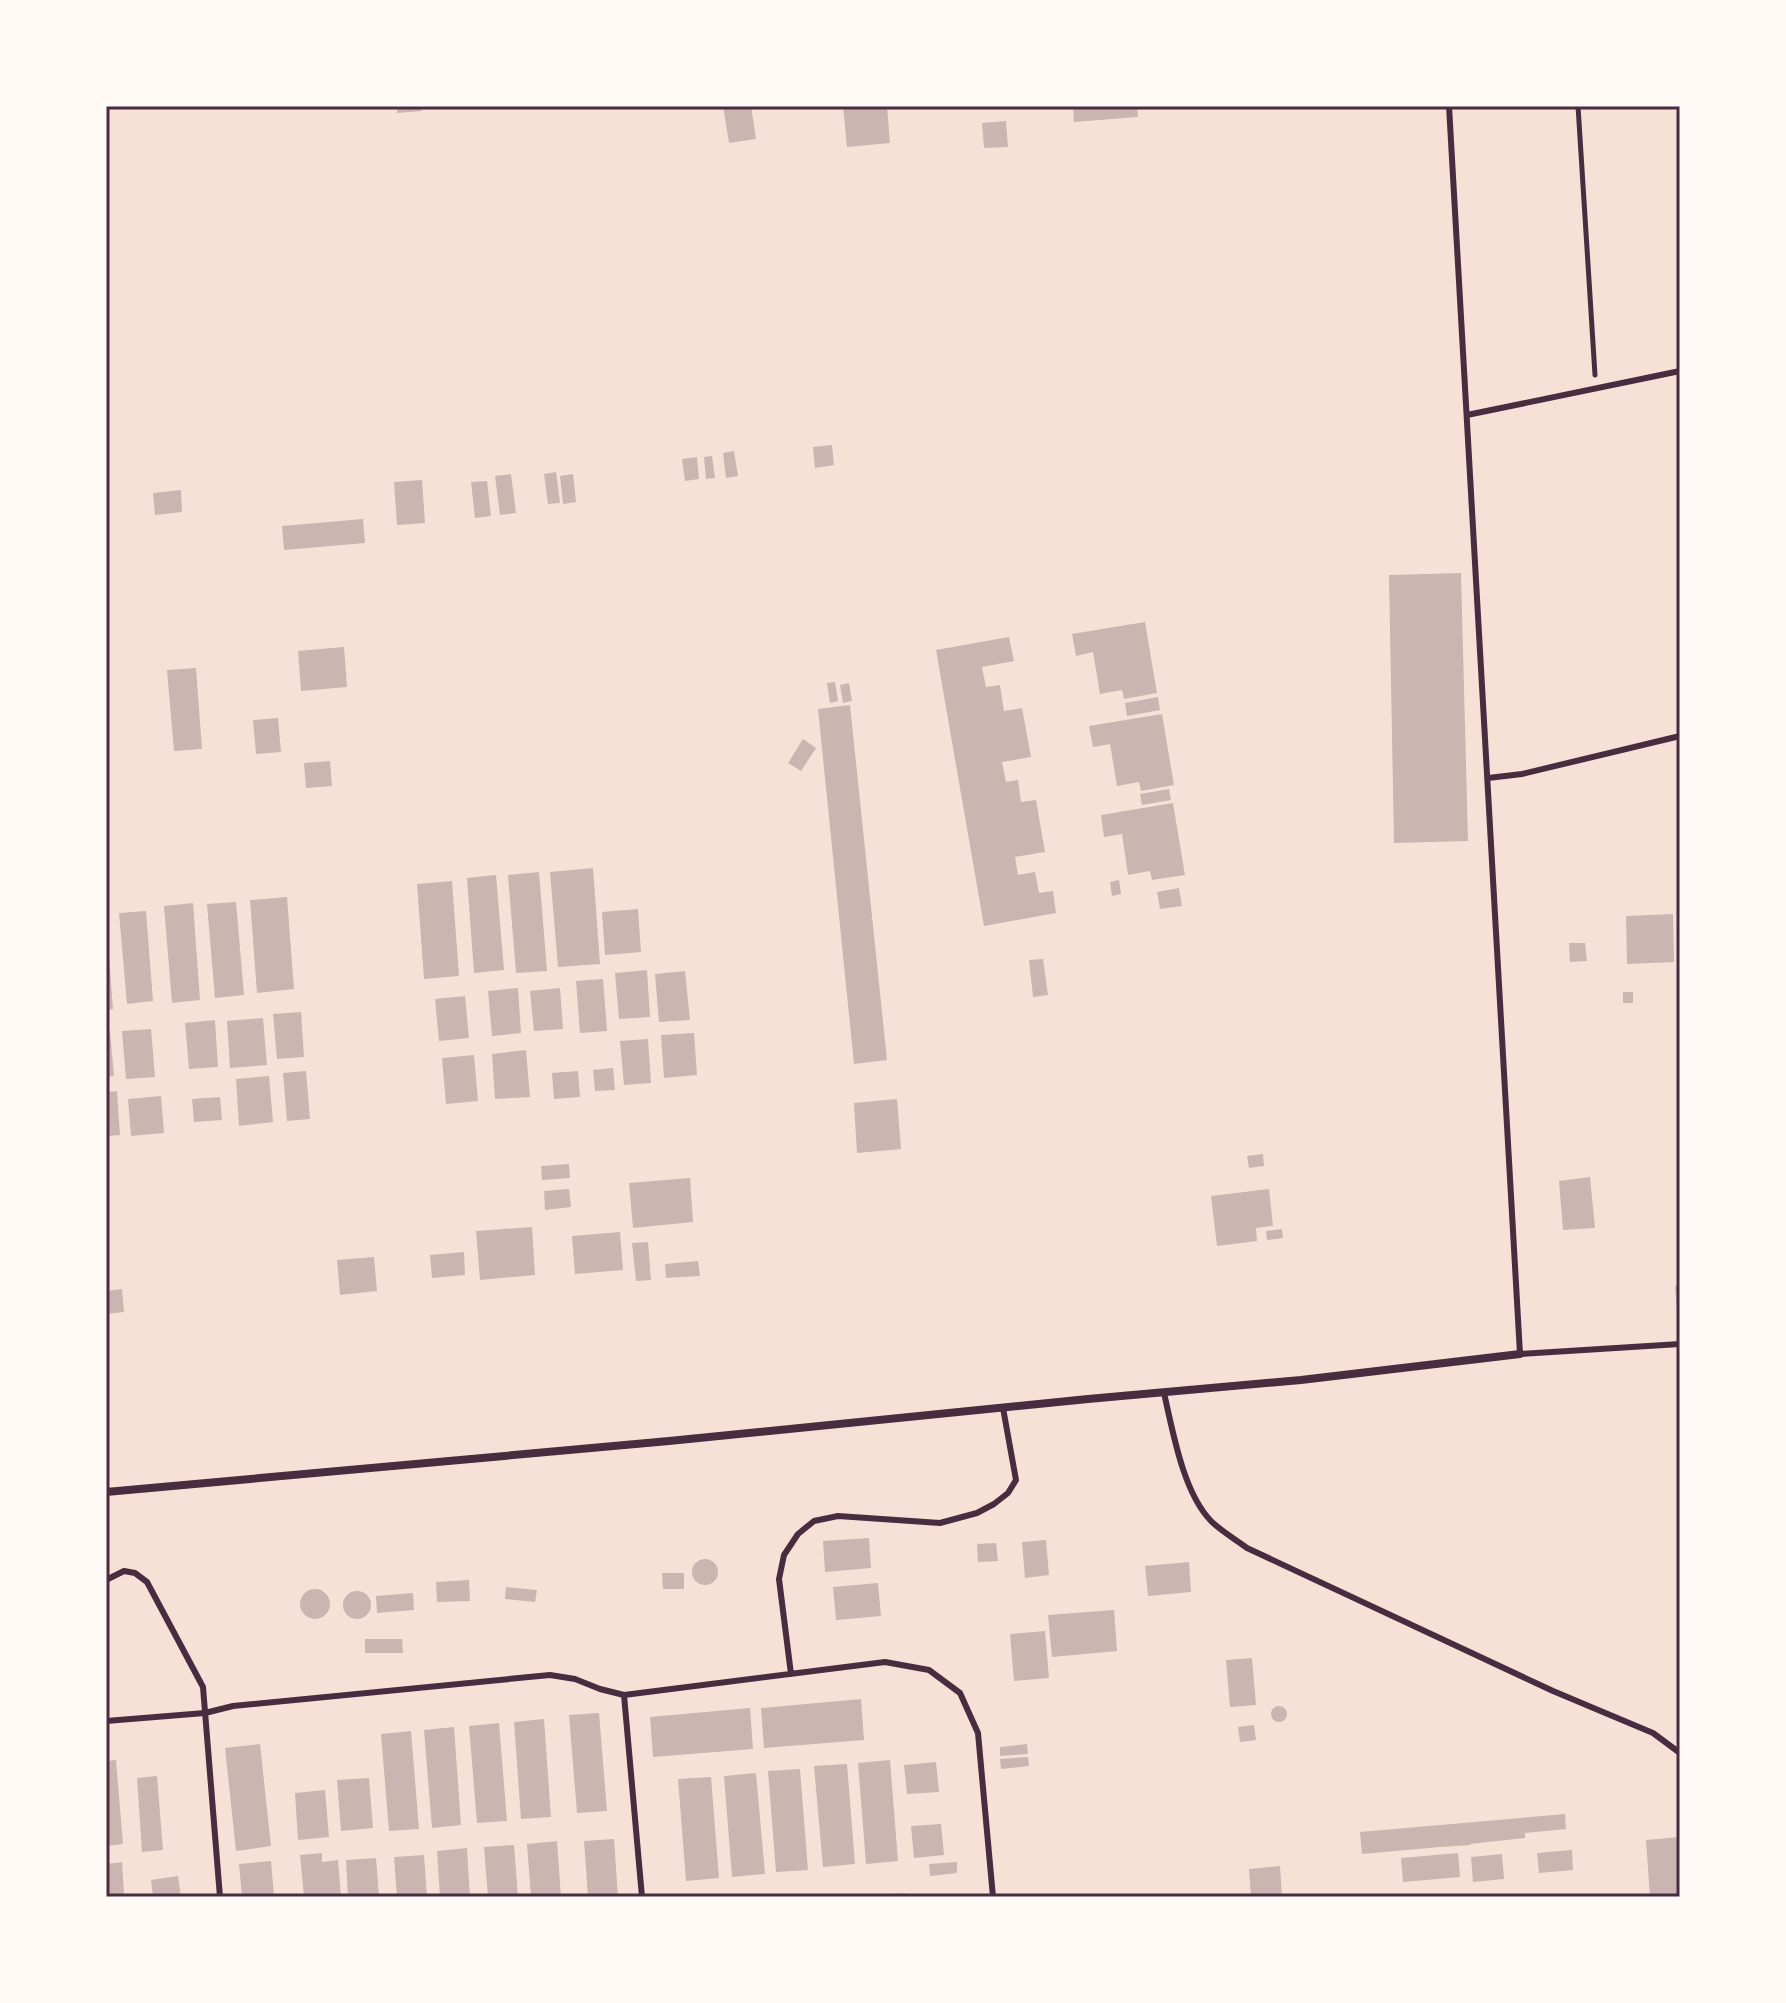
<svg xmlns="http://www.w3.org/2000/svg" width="1786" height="2003" font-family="Jost,sans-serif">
<rect width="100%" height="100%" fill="#f7e1d7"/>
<!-- building -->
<path fill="#ccb4b1" d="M 397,106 L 422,106 L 422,111 L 397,113 Z
M 723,106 L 751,106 L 756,139 L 729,143 Z
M 843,106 L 887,106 L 890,143 L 847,147 Z
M 1073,106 L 1137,106 L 1138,117 L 1074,122 Z
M 1006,121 L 1008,147 L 984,148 L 982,123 Z
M 832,445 L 834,465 L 815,468 L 813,447 Z
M 734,451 L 738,476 L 726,478 L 723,453 Z
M 712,456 L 715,478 L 706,479 L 704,457 Z
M 697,457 L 699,479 L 685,481 L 682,459 Z
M 556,472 L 560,503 L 548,504 L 544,474 Z
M 511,474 L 516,513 L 500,515 L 495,476 Z
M 573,474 L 576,502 L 563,504 L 560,476 Z
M 422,480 L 425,523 L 397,525 L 394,482 Z
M 487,481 L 491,516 L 475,518 L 471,482 Z
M 181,490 L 182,512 L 155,515 L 153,493 Z
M 363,519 L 365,543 L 284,550 L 282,526 Z
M 1461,573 L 1468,841 L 1394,843 L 1389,575 Z
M 1145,622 L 1157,693 L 1124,699 L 1122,690 L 1100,694 L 1093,652 L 1076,656 L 1072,634 Z
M 1009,637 L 1014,661 L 982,667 L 986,687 L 1000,685 L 1004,711 L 1022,708 L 1031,757 L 1002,762 L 1006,782 L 1018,780 L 1021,802 L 1036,800 L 1045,852 L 1015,857 L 1018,875 L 1035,872 L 1039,893 L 1053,891 L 1056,913 L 984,926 L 936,650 Z
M 344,647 L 347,687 L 301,691 L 298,651 Z
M 196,668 L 202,749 L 174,751 L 167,670 Z
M 835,682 L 838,701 L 830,703 L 827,683 Z
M 849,683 L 852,701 L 843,703 L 840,685 Z
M 1158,697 L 1160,710 L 1127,716 L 1125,703 Z
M 850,705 L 887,1060 L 854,1064 L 818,709 Z
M 1162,714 L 1174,785 L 1141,791 L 1139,782 L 1117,786 L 1110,744 L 1093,747 L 1089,726 Z
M 278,718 L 281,752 L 256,754 L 253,720 Z
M 803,739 L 816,748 L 801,771 L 788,763 Z
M 330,761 L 332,786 L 306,788 L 304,763 Z
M 1169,789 L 1171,800 L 1142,805 L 1140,794 Z
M 1173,803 L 1185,875 L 1152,880 L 1150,871 L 1128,875 L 1122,834 L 1104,837 L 1101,815 Z
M 593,868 L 600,964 L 558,967 L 550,872 Z
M 539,872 L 547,971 L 516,973 L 508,875 Z
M 496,875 L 504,970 L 474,973 L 467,878 Z
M 1119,880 L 1121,894 L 1112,896 L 1110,882 Z
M 452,881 L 459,976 L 424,979 L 417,884 Z
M 1179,888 L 1182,906 L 1160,909 L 1157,892 Z
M 287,897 L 294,989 L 257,993 L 250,900 Z
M 236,902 L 244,995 L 215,998 L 207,904 Z
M 193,903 L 200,1000 L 172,1003 L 164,906 Z
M 638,909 L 641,952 L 605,955 L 602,912 Z
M 146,911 L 153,1001 L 127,1004 L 119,913 Z
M 1673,914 L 1674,962 L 1627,964 L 1626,916 Z
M 106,943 L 108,943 L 113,1009 L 106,1010 Z
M 1569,943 L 1585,943 L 1587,961 L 1570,962 Z
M 1043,959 L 1048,995 L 1033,997 L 1029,960 Z
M 647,970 L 650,1017 L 619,1019 L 615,973 Z
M 685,971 L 690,1020 L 659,1022 L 655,974 Z
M 603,979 L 607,1031 L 580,1033 L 576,981 Z
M 518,988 L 521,1033 L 492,1036 L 488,991 Z
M 560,988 L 563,1029 L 534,1031 L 530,991 Z
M 1623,992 L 1633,992 L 1633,1003 L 1623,1003 Z
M 465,996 L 469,1038 L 439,1041 L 435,999 Z
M 301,1012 L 304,1057 L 277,1059 L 273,1014 Z
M 263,1018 L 267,1065 L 230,1068 L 227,1021 Z
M 215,1020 L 218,1067 L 189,1069 L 185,1023 Z
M 151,1029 L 155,1077 L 126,1079 L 122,1031 Z
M 106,1031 L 110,1031 L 114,1076 L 106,1077 Z
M 694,1033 L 697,1075 L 664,1078 L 661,1035 Z
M 648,1039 L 651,1083 L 624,1085 L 620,1041 Z
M 526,1050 L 530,1097 L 495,1099 L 492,1054 Z
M 474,1055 L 478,1101 L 446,1104 L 442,1058 Z
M 613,1068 L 615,1090 L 595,1091 L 593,1070 Z
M 306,1071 L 310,1119 L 287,1121 L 283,1073 Z
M 578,1071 L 580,1097 L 554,1099 L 552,1073 Z
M 269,1076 L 273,1122 L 239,1126 L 236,1079 Z
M 117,1091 L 120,1135 L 106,1136 L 106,1092 Z
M 161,1096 L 164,1133 L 131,1136 L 128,1099 Z
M 220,1097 L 222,1120 L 194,1122 L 192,1099 Z
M 897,1099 L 901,1149 L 857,1153 L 854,1103 Z
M 1263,1154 L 1264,1166 L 1249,1168 L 1247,1156 Z
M 569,1164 L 570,1178 L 542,1180 L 541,1166 Z
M 1590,1177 L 1595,1228 L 1563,1230 L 1559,1181 Z
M 690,1178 L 693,1222 L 633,1228 L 629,1183 Z
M 569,1189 L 571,1207 L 545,1210 L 544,1191 Z
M 1269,1189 L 1273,1226 L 1256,1228 L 1257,1241 L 1217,1246 L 1211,1196 Z
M 532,1227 L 535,1275 L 480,1280 L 476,1231 Z
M 1282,1229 L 1283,1238 L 1267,1240 L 1266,1231 Z
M 620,1232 L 623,1270 L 575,1274 L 572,1236 Z
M 648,1242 L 651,1280 L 636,1281 L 632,1243 Z
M 464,1252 L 465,1275 L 432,1278 L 430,1255 Z
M 374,1257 L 377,1291 L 340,1295 L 337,1260 Z
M 698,1261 L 700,1276 L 666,1278 L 665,1264 Z
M 1675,1286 L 1680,1286 L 1680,1309 L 1677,1309 Z
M 122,1289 L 124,1312 L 106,1314 L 106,1291 Z
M 869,1538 L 871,1568 L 825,1572 L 823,1541 Z
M 1046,1540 L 1049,1575 L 1025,1578 L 1022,1542 Z
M 996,1543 L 998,1561 L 978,1562 L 977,1544 Z
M692 1572a13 13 0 1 1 26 0a13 13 0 1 1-26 0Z
M 1189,1562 L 1191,1592 L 1148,1596 L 1145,1566 Z
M 662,1573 L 684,1573 L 684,1589 L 663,1589 Z
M 469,1580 L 470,1601 L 437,1602 L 436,1582 Z
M 878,1583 L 881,1616 L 836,1620 L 833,1587 Z
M 506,1587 L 537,1590 L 535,1602 L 505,1599 Z
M300 1604a15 15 0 1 1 30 0a15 15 0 1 1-30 0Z
M343 1605a14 14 0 1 1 28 0a14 14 0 1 1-28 0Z
M 413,1593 L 414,1610 L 377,1613 L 376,1596 Z
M 1114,1610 L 1117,1651 L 1052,1657 L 1048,1615 Z
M 1045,1631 L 1049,1678 L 1014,1681 L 1010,1634 Z
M 365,1639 L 402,1639 L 403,1653 L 365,1653 Z
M 1252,1658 L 1256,1705 L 1230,1707 L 1226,1660 Z
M 861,1699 L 864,1740 L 764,1748 L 761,1708 Z
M1271 1714a8 8 0 1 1 16 0a8 8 0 1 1-16 0Z
M 750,1708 L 753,1749 L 653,1757 L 650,1717 Z
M 599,1713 L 607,1811 L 577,1813 L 569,1715 Z
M 544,1719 L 551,1817 L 521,1819 L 514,1722 Z
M 499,1723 L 507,1821 L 477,1823 L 469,1726 Z
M 1254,1725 L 1256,1740 L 1240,1742 L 1238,1727 Z
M 454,1727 L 461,1825 L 432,1828 L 424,1730 Z
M 411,1731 L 419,1829 L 389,1831 L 381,1734 Z
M 260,1744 L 271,1846 L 236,1851 L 225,1748 Z
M 1027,1744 L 1028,1754 L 1000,1756 L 1000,1747 Z
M 1028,1757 L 1029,1766 L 1001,1769 L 1000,1759 Z
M 116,1760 L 123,1844 L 106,1846 L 106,1761 Z
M 890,1760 L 898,1861 L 866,1864 L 858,1763 Z
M 936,1762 L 939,1792 L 907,1794 L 904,1765 Z
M 847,1764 L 855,1864 L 823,1867 L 814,1766 Z
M 800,1769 L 808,1870 L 776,1872 L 768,1771 Z
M 756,1773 L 765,1874 L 732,1877 L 724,1776 Z
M 157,1776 L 163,1850 L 142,1852 L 137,1778 Z
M 711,1777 L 719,1878 L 686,1881 L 678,1779 Z
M 369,1778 L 373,1828 L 341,1831 L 337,1780 Z
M 325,1790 L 329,1837 L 298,1840 L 295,1793 Z
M 1565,1814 L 1566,1829 L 1525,1833 L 1525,1838 L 1470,1844 L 1471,1845 L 1440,1847 L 1362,1854 L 1360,1832 Z
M 941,1824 L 944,1855 L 914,1858 L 911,1826 Z
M 1680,1837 L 1680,1897 L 1650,1897 L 1646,1840 Z
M 614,1839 L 618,1897 L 588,1897 L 584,1841 Z
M 557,1841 L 561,1897 L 531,1897 L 527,1844 Z
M 514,1845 L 518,1897 L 488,1897 L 484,1847 Z
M 467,1848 L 470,1897 L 440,1897 L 437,1851 Z
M 1572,1850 L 1573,1870 L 1539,1873 L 1537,1853 Z
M 322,1853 L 322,1862 L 338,1860 L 341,1897 L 304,1897 L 300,1855 Z
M 1458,1853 L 1460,1877 L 1403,1882 L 1401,1858 Z
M 1502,1854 L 1504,1879 L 1473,1882 L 1471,1857 Z
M 424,1855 L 427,1897 L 397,1897 L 394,1857 Z
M 376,1858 L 379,1897 L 348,1897 L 346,1860 Z
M 271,1861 L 274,1897 L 242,1897 L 239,1864 Z
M 122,1862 L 124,1894 L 106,1895 L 106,1864 Z
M 957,1862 L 957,1873 L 930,1876 L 929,1864 Z
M 1280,1866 L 1282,1897 L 1251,1897 L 1249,1869 Z
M 178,1876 L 181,1897 L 153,1897 L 151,1880 Z
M 905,1893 L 906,1897 L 882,1897 L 882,1895 Z"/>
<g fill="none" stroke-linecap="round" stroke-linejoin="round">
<!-- path -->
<path stroke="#4a2c40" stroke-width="5" d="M 1578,106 L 1595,375"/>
<!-- service -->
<path stroke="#4a2c40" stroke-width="6" d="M 1449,106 L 1520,1354 L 1680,1344
M 1467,415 L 1680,371
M 1488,778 L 1522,774 L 1680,736
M 1164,1393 C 1173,1432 1183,1492 1211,1521 C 1221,1531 1235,1539 1247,1548 L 1553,1691 L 1653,1733 L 1680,1753
M 106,1580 L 124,1571 L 135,1573 L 147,1582 L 203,1687 L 220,1897
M 791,1674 L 779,1579 L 784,1555 L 798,1534 L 814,1521 L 838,1516 L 940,1523 L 977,1513 L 994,1504 L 1008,1493 L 1016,1480 L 1003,1408
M 624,1695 L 642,1897
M 106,1721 L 205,1713 L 233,1706 L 550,1675 L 575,1679 L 600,1689 L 624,1695 L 885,1662 L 929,1670 L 960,1693 L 978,1733 L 993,1897"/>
<!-- minor -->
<path stroke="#4a2c40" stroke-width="8" d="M 106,1492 L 669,1441 L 1088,1399 L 1301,1380 L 1520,1354"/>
</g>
<!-- border -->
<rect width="1786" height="2003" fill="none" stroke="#fffaf5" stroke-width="216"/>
<rect x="108" y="108" width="1570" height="1787" fill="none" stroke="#4a2c40" stroke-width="3"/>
</svg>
